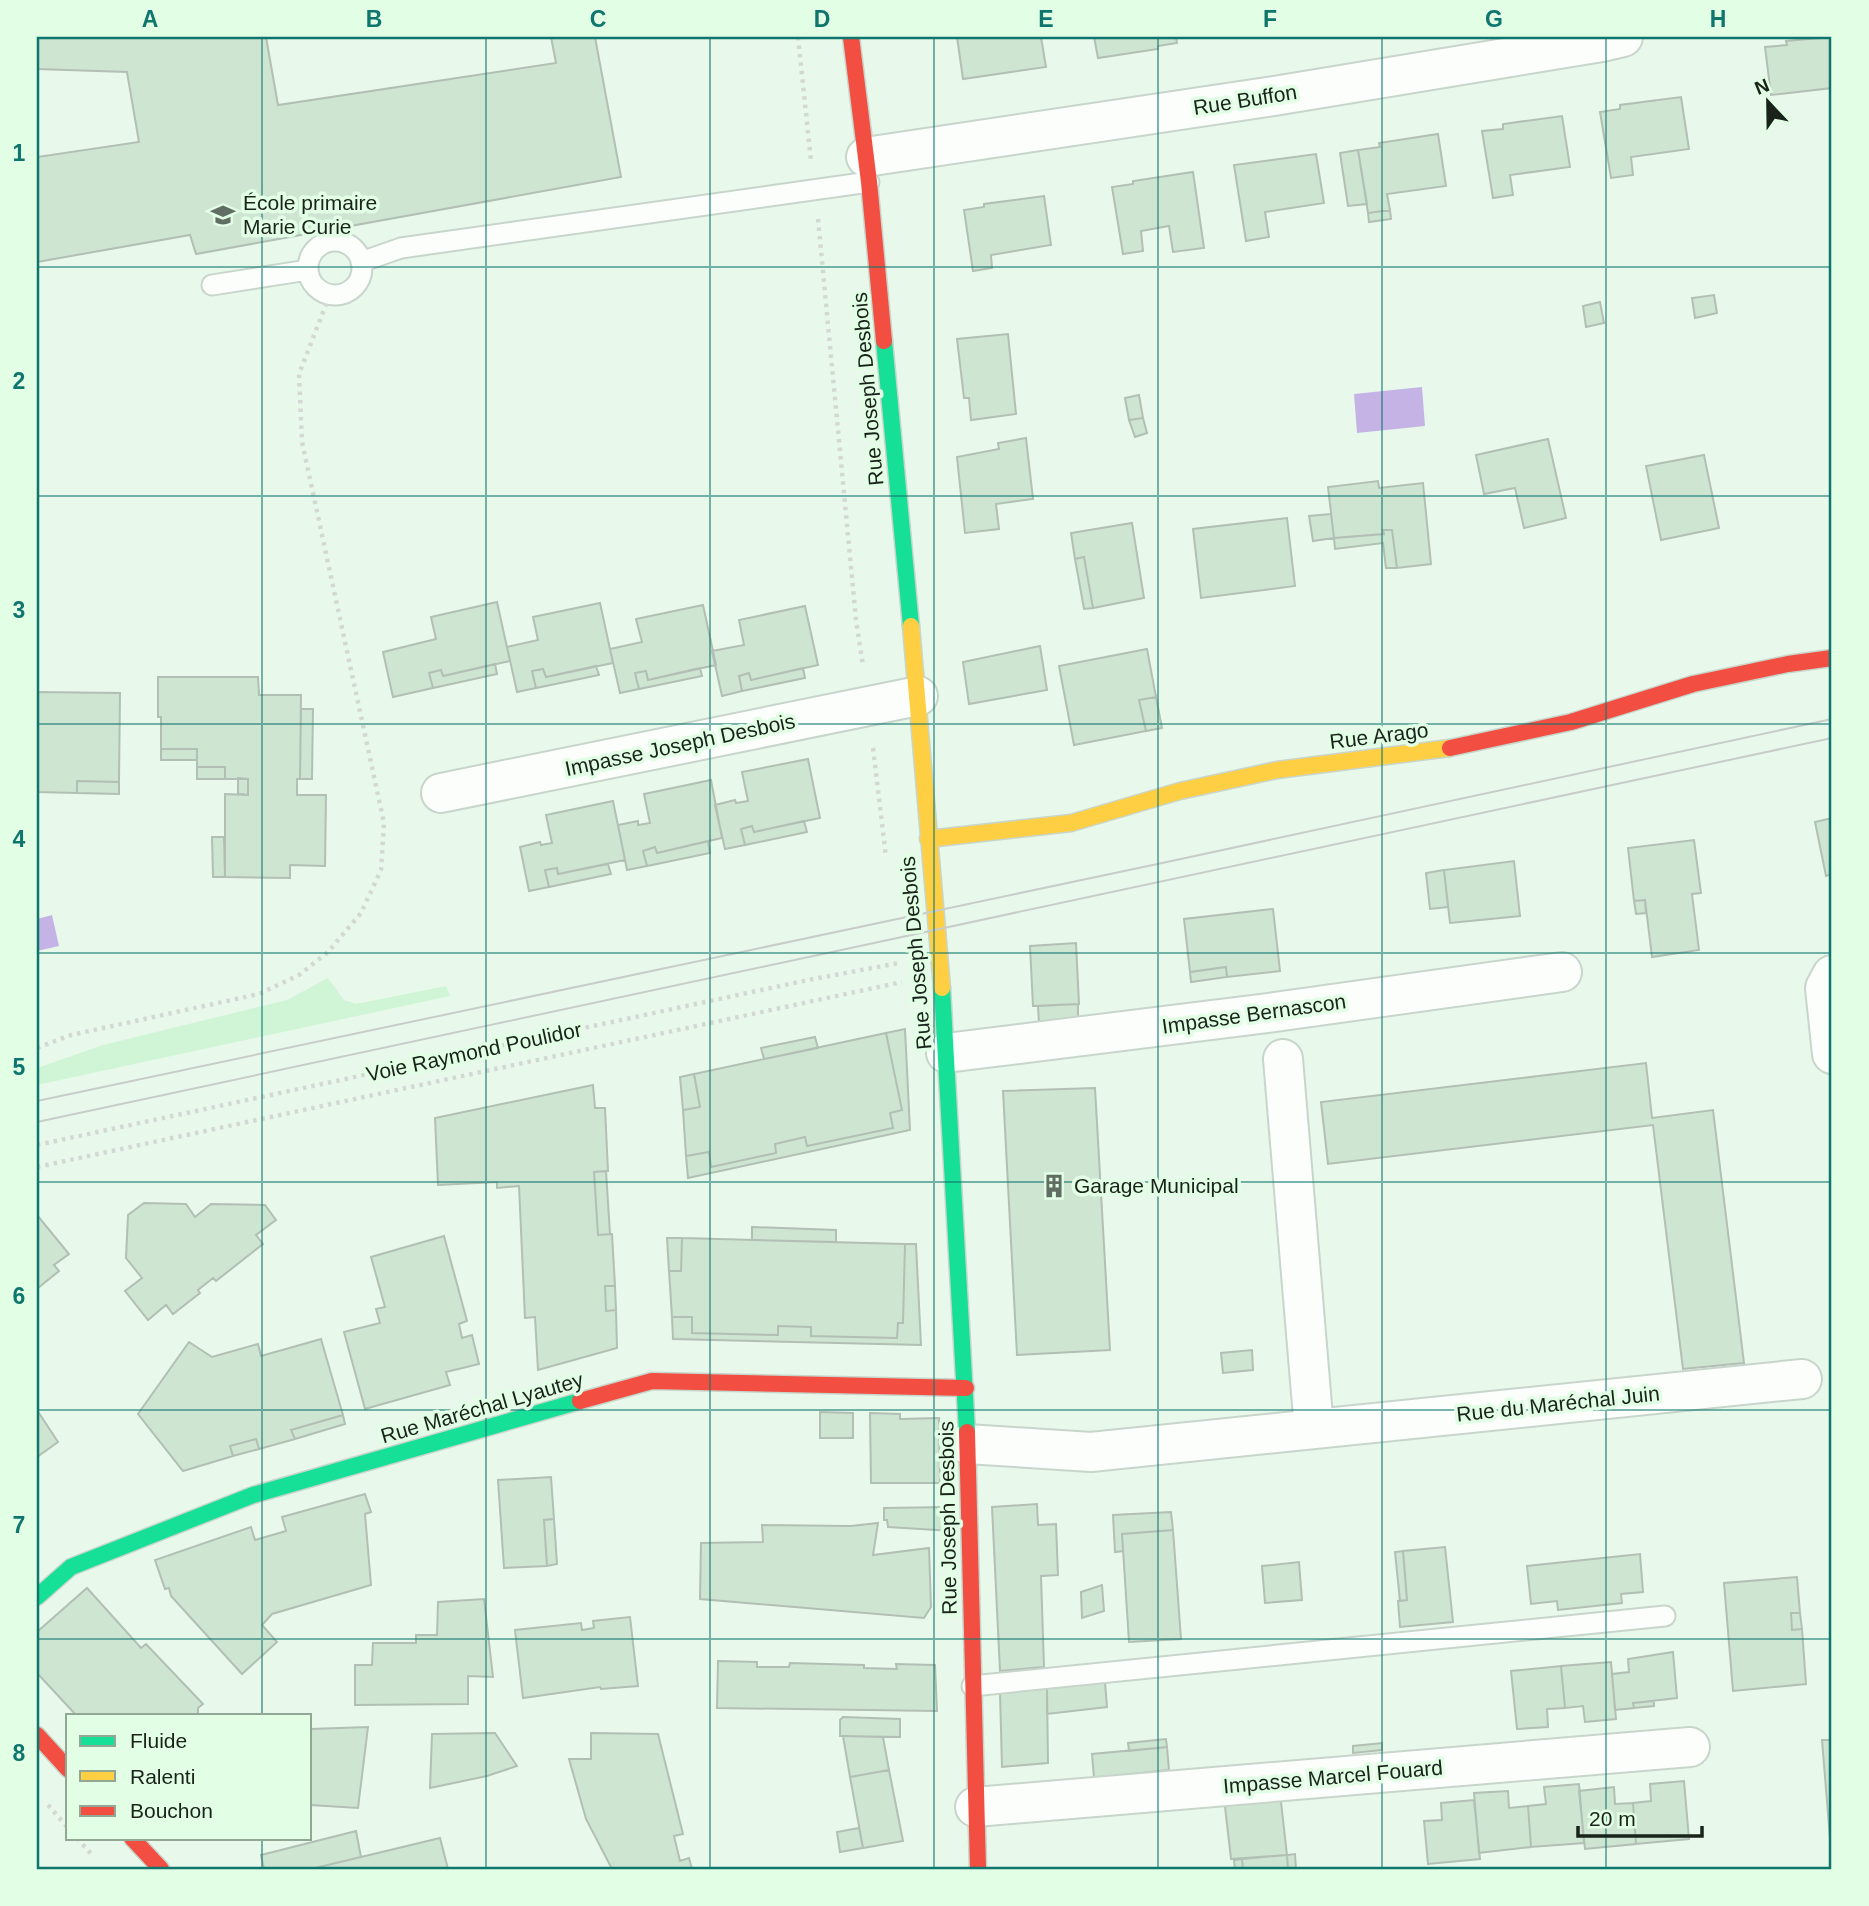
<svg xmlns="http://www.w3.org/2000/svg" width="1869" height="1906" font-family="Arial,sans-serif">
<rect width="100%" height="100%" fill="#e8f9eb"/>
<!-- green -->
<path fill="#d0f5d6" d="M 328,978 L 344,1000 L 356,1004 L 446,986 L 450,996 L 37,1085 L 37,1068 L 103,1045 L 287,1000 Z"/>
<!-- water -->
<path fill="#c6b3e6" d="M 1422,387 L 1425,426 L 1357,433 L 1354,394 Z
M 52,915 L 59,946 L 37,951 L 37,919 Z"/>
<!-- building -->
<path fill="#cee5d2" stroke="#b2bfb4" stroke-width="2" d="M 37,37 L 266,37 L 278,105 L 556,63 L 551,37 L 595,37 L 621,177 L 196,254 L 190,235 L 37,262 L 37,157 L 139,142 L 127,72 L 37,69 Z
M 957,37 L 1041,37 L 1046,67 L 963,79 Z
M 1094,37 L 1176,37 L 1177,43 L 1158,46 L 1158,49 L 1098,58 Z
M 1832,37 L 1832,88 L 1771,95 L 1765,47 L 1787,45 L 1786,41 Z
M 1681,97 L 1689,149 L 1631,157 L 1633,175 L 1611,178 L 1600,112 L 1620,109 L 1620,105 Z
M 1562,116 L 1570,167 L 1510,175 L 1513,195 L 1493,198 L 1482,131 L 1503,129 L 1503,124 Z
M 1438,134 L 1446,186 L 1387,194 L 1390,210 L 1368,213 L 1358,150 L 1380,147 L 1379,143 Z
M 1358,150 L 1367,204 L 1348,206 L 1340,153 Z
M 1316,154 L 1324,203 L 1265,212 L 1269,237 L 1246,241 L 1234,165 Z
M 1193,172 L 1204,248 L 1173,252 L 1169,226 L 1141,231 L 1143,251 L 1123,254 L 1112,187 L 1133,184 L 1133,181 Z
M 1044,196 L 1051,245 L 991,255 L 992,268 L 973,271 L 964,210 L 984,207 L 984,204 Z
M 1390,210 L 1391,219 L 1369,222 L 1368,213 Z
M 1714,295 L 1717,313 L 1695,318 L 1692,298 Z
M 1600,302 L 1604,323 L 1586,327 L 1583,306 Z
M 1008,334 L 1016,414 L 971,420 L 969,398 L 964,398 L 957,339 Z
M 1139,395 L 1143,418 L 1129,420 L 1125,398 Z
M 1143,418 L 1147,433 L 1135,437 L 1129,420 Z
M 1026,438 L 1033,499 L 996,504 L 999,529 L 965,533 L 957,457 L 999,449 L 998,443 Z
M 1548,439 L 1566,518 L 1524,528 L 1515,488 L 1484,494 L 1476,455 Z
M 1704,455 L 1719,528 L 1661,540 L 1646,466 Z
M 1378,481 L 1379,488 L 1423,483 L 1431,564 L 1397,568 L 1392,530 L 1383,530 L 1384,534 L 1334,538 L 1328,487 Z
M 1331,514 L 1334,538 L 1313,541 L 1309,516 Z
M 1287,518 L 1295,586 L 1201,598 L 1193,529 Z
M 1132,523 L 1144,598 L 1093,608 L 1084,557 L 1075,559 L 1071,533 Z
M 1383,530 L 1392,530 L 1397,568 L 1386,568 L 1383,543 L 1335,549 L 1334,538 L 1384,534 Z
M 1084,557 L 1093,608 L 1084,609 L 1075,559 Z
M 497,602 L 510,661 L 443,676 L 441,670 L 429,673 L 433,688 L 393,697 L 383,652 L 436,639 L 431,617 Z
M 600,603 L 613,663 L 546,677 L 543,669 L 532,671 L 536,688 L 517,692 L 507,647 L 538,640 L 533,617 Z
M 703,605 L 716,665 L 648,680 L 646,671 L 635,673 L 639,689 L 620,693 L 610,649 L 642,642 L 636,619 Z
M 805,606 L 818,665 L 751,680 L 749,673 L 739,676 L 742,691 L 722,696 L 712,651 L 744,645 L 739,620 Z
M 1040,646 L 1047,690 L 969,704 L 963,662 Z
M 1147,649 L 1156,697 L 1139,700 L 1146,731 L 1074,745 L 1059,666 Z
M 495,664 L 497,674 L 433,688 L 429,673 L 441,670 L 443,676 Z
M 596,666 L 599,675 L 536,688 L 532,671 L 543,669 L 546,677 Z
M 700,668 L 702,676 L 639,689 L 635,673 L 646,671 L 648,680 Z
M 803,668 L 805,678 L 742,691 L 739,676 L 749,673 L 751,680 Z
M 158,677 L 258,677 L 259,695 L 301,695 L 300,779 L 297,779 L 297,795 L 326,795 L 325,866 L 290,865 L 290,878 L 225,877 L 225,794 L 248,795 L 248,779 L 225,779 L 225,767 L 197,767 L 197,749 L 161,749 L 161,717 L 158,717 Z
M 37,692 L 120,693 L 119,782 L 77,781 L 77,793 L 37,792 Z
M 1156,697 L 1162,728 L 1146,731 L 1139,700 Z
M 301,709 L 313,709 L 312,779 L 300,779 Z
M 161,749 L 197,749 L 197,760 L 161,760 Z
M 808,759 L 820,818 L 754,832 L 752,826 L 741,829 L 745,845 L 725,849 L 715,805 L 735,800 L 736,803 L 748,801 L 742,772 Z
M 197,767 L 225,767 L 225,779 L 197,779 Z
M 238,778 L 248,779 L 248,795 L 238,794 Z
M 711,780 L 722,838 L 657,853 L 655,847 L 643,851 L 647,866 L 627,870 L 618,825 L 638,821 L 638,825 L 650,823 L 644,794 Z
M 77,781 L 119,782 L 119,794 L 77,793 Z
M 613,801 L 625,860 L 558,874 L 557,868 L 545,870 L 549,887 L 529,891 L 520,847 L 540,842 L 541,845 L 552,843 L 546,815 Z
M 1832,818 L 1832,874 L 1826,876 L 1815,822 Z
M 804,821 L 807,832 L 745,845 L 741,829 L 752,826 L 754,832 Z
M 212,837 L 224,837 L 225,877 L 213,877 Z
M 1694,840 L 1701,893 L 1692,894 L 1699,950 L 1652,957 L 1645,900 L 1634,901 L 1628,848 Z
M 708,841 L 710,853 L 647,866 L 643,851 L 655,847 L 657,853 Z
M 1514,861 L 1520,916 L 1450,923 L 1444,870 Z
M 608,864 L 611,874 L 549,887 L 545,870 L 557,868 L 558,874 Z
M 1444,870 L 1448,907 L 1430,909 L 1426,873 Z
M 1645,900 L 1646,913 L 1636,914 L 1634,901 Z
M 1273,909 L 1280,971 L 1227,977 L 1226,967 L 1190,972 L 1184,919 Z
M 1076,943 L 1079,1004 L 1033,1006 L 1030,946 Z
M 1226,967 L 1227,977 L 1191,982 L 1190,972 Z
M 1078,1004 L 1078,1020 L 1039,1024 L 1038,1006 Z
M 905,1029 L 910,1130 L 688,1178 L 686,1156 L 709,1152 L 711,1167 L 776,1153 L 775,1144 L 805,1137 L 807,1146 L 893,1128 L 890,1113 L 902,1110 L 886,1033 Z
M 886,1033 L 902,1110 L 890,1113 L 893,1128 L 807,1146 L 805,1137 L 775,1144 L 776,1153 L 711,1167 L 709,1152 L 686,1156 L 683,1110 L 700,1107 L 694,1074 Z
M 815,1037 L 818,1048 L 764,1059 L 761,1048 Z
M 1646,1063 L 1652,1118 L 1713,1110 L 1744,1363 L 1683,1369 L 1653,1125 L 1328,1164 L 1321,1102 Z
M 694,1074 L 700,1107 L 683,1110 L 680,1077 Z
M 593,1085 L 595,1108 L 605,1108 L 608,1171 L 594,1172 L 598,1235 L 612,1234 L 615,1286 L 605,1286 L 606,1311 L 616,1310 L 617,1348 L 538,1370 L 535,1317 L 525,1318 L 519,1186 L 497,1188 L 497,1182 L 438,1185 L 435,1118 Z
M 1095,1088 L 1110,1350 L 1017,1355 L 1003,1091 Z
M 606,1171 L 610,1234 L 598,1235 L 594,1172 Z
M 144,1203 L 186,1204 L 195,1217 L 211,1204 L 265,1205 L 276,1220 L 256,1235 L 263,1244 L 216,1281 L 213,1278 L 198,1290 L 200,1293 L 173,1314 L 166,1305 L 148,1320 L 125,1291 L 142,1278 L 126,1258 L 128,1215 Z
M 37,1215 L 69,1254 L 54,1265 L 59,1271 L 38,1288 Z
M 752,1227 L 836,1230 L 836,1242 L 752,1240 Z
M 444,1236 L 467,1321 L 459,1324 L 462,1338 L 472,1335 L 479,1364 L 446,1372 L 450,1385 L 365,1409 L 344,1332 L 380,1323 L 376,1309 L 385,1307 L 371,1257 Z
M 667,1238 L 682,1238 L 681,1271 L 669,1271 Z
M 682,1238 L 905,1244 L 903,1323 L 898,1323 L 897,1338 L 811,1336 L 811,1327 L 778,1326 L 778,1335 L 692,1333 L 692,1317 L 672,1317 L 669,1271 L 681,1271 Z
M 905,1244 L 916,1244 L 921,1345 L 673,1339 L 672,1317 L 692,1317 L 692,1333 L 778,1335 L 778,1326 L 811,1327 L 811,1336 L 897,1338 L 898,1323 L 903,1323 Z
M 605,1286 L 615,1286 L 616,1310 L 606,1311 Z
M 321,1339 L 343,1415 L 291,1430 L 295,1439 L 259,1449 L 256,1439 L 230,1446 L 233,1456 L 183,1471 L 138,1414 L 189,1342 L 212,1357 L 258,1344 L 261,1356 Z
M 1252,1350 L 1253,1370 L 1223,1373 L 1221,1353 Z
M 37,1410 L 58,1442 L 37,1457 Z
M 820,1412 L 853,1413 L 853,1438 L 820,1438 Z
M 870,1413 L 900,1414 L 900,1419 L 939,1418 L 940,1483 L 871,1483 Z
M 343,1415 L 345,1424 L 295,1439 L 291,1430 Z
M 256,1439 L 259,1449 L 233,1456 L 230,1446 Z
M 551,1477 L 554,1519 L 544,1520 L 547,1566 L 504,1568 L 498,1480 Z
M 365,1494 L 371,1512 L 365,1514 L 371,1585 L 272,1614 L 262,1625 L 277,1642 L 242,1674 L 171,1596 L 169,1588 L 165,1589 L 155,1560 L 251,1527 L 255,1540 L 286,1531 L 282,1517 Z
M 1037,1504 L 1038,1525 L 1056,1524 L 1058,1575 L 1041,1576 L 1044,1667 L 1000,1671 L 992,1507 Z
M 949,1507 L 952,1531 L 888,1527 L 887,1520 L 884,1520 L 884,1508 Z
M 1171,1512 L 1173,1530 L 1122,1534 L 1123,1551 L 1115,1552 L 1113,1515 Z
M 554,1519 L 557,1564 L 547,1566 L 544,1520 Z
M 878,1523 L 873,1555 L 929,1548 L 931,1607 L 924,1618 L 700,1599 L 701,1543 L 763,1542 L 762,1525 L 851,1526 Z
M 1173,1530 L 1181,1639 L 1129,1642 L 1122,1534 Z
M 1445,1547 L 1453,1622 L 1400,1627 L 1398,1601 L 1407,1600 L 1403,1551 Z
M 1403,1551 L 1407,1600 L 1400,1601 L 1395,1552 Z
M 1640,1554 L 1643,1592 L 1621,1594 L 1622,1603 L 1558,1610 L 1557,1601 L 1531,1604 L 1527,1566 Z
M 1299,1562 L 1302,1600 L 1265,1603 L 1262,1566 Z
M 1797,1577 L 1800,1613 L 1791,1613 L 1792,1630 L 1802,1629 L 1806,1684 L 1733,1691 L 1724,1583 Z
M 1102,1585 L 1104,1611 L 1082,1618 L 1081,1592 Z
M 87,1588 L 141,1648 L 146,1644 L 203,1704 L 198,1708 L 198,1715 L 76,1715 L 37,1673 L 37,1632 Z
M 484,1599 L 493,1677 L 468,1676 L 468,1704 L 355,1705 L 355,1665 L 372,1665 L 373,1643 L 416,1643 L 416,1635 L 437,1635 L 438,1602 Z
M 1791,1613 L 1800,1613 L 1802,1629 L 1792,1630 Z
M 630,1617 L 638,1686 L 601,1689 L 600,1687 L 523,1698 L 515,1630 L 581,1623 L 582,1630 L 594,1628 L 593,1621 Z
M 1673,1652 L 1677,1698 L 1633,1703 L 1634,1708 L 1615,1710 L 1612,1674 L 1629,1672 L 1628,1659 Z
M 718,1661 L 757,1662 L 757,1667 L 789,1667 L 790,1663 L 864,1665 L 864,1668 L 897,1669 L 896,1664 L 935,1665 L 937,1711 L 717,1708 Z
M 1611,1662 L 1616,1719 L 1585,1722 L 1583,1706 L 1565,1708 L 1561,1666 Z
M 1561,1666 L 1565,1708 L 1547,1709 L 1548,1727 L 1517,1729 L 1511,1671 Z
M 1105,1682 L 1107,1707 L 1047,1714 L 1047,1688 Z
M 1047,1688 L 1048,1763 L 1002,1767 L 1000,1693 Z
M 1654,1701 L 1654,1706 L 1634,1708 L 1633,1703 Z
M 843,1717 L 900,1719 L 900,1737 L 840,1736 L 840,1720 Z
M 368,1727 L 358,1808 L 310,1805 L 310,1729 Z
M 495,1733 L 517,1766 L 487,1776 L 430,1788 L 432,1734 Z
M 591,1733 L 658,1734 L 683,1834 L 674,1836 L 680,1861 L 689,1858 L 692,1869 L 612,1869 L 586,1819 L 569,1759 L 591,1759 Z
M 843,1736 L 883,1737 L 889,1770 L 850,1777 Z
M 1166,1739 L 1167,1747 L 1129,1751 L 1128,1743 Z
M 1822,1740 L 1832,1740 L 1832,1863 Z
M 1382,1743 L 1382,1750 L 1353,1753 L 1353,1746 Z
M 1167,1747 L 1169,1770 L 1094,1778 L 1092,1754 Z
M 889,1770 L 903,1841 L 863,1848 L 850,1777 Z
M 1684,1781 L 1689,1839 L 1636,1844 L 1633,1803 L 1651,1801 L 1650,1784 Z
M 1579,1784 L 1584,1843 L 1531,1847 L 1528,1806 L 1546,1804 L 1544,1787 Z
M 1614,1787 L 1615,1804 L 1633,1803 L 1636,1844 L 1585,1849 L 1579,1791 Z
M 1508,1791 L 1509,1808 L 1528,1806 L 1531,1847 L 1479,1853 L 1474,1793 Z
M 1280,1793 L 1287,1855 L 1231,1859 L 1224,1798 Z
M 1474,1800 L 1480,1859 L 1428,1864 L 1424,1821 L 1442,1820 L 1441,1803 Z
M 859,1828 L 863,1848 L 840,1852 L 837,1832 Z
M 356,1831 L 361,1857 L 311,1869 L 264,1869 L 261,1855 Z
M 440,1838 L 448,1869 L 311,1869 L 361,1857 Z
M 1295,1854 L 1296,1869 L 1288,1869 L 1287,1855 Z
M 1287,1855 L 1288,1869 L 1243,1869 L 1242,1859 Z
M 1242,1859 L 1243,1869 L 1235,1869 L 1234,1860 Z"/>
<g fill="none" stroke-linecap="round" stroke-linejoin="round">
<!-- lane casing -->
<g stroke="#c8d5cb" stroke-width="23">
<path id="lane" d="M308 268a27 27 0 1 1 54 0a27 27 0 1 1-54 0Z
M 361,262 L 401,248 L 869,182
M 212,285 L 308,270
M 972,1686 L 1665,1616"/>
</g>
<!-- street casing -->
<g stroke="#c8d5cb" stroke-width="42">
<path id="street" d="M 866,157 L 1274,96 L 1602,42 L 1623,37
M 441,793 L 918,696
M 1832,975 L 1825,988 L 1832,1054
M 946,1053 L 1268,1013 L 1562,972
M 1283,1059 L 1314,1429
M 967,1444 L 1091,1452 L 1802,1379
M 975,1807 L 1690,1747"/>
</g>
<!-- fast casing -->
<g stroke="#c8d5cb" stroke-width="19">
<path id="fast" d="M 884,341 L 911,626
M 942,988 L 967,1432
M 37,1597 L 71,1567 L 253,1495 L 580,1401"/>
</g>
<!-- slow casing -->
<g stroke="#c8d5cb" stroke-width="19">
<path id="slow" d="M 911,626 L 942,988
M 928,839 L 1071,823 L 1180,791 L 1277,770 L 1450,748"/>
</g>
<!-- jam casing -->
<g stroke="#c8d5cb" stroke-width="19">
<path id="jam" d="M 851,37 L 869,182 L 884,341
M 1450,748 L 1571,722 L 1693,684 L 1788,664 L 1832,658
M 580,1401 L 652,1381 L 966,1388
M 967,1432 L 978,1869
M 37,1735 L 68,1769
M 132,1838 L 161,1869"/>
</g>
<!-- path -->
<path stroke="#d4d8d4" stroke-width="4.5" stroke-dasharray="3.5 5" stroke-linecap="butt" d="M 798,37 L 811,161
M 818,219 L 856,620 L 863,666
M 873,748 L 886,857
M 37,1048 L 71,1035 L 259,994 L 299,975 L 328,952 L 361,913 L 381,870 L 384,823 L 302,442 L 299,374 L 330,294
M 37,1145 L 808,980 L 899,963
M 37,1167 L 902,982
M 48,1805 L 68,1828
M 77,1838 L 93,1856"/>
<!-- lane -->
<use href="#lane" stroke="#fcfefc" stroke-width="19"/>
<!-- street -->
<use href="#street" stroke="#fcfefc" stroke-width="38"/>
<!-- fast -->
<use href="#fast" stroke="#16e098" stroke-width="16"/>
<!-- slow -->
<use href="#slow" stroke="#ffcf43" stroke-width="16"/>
<!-- jam -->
<use href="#jam" stroke="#f24e42" stroke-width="16"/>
<!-- tram -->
<path stroke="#c8cdc9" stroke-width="2" d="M 37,1101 C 636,976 1234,848 1832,719
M 37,1122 L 1832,738"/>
</g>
<!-- grid -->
<path fill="none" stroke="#0f766e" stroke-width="2" stroke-opacity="0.55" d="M 262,37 L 262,1715M 486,37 L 486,1869M 710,37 L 710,1869M 934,37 L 934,1869M 1158,37 L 1158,1869M 1382,37 L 1382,1869M 1606,37 L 1606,1869M 37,267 L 1832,267M 37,496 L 1832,496M 37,724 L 1832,724M 37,953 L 1832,953M 37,1182 L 1832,1182M 37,1410 L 1832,1410M 37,1639 L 1832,1639M 262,1838 L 262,1869"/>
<!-- icons -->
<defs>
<g id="school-bare" transform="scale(1.89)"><path d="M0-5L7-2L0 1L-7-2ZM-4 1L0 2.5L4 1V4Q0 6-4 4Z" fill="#616e63" stroke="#e2ffe6" stroke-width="2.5" paint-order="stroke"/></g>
<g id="building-bare" transform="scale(1.89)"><path d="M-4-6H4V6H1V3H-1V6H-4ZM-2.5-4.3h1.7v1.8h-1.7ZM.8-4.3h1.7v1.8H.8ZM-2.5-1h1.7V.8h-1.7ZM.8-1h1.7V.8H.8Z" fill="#616e63" stroke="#e2ffe6" stroke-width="2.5" paint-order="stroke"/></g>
</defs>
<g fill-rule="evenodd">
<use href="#school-bare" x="223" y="215"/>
<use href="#building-bare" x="1054" y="1186"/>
</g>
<g text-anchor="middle" stroke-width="7" stroke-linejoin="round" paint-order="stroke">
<!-- street labels -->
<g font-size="21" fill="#19231a" stroke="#e2ffe6">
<text transform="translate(1245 100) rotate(-9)" y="7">Rue Buffon</text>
<text transform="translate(868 389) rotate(-95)" y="7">Rue Joseph Desbois</text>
<text transform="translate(1379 736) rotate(-7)" y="7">Rue Arago</text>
<text transform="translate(680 745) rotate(-12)" y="7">Impasse Joseph Desbois</text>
<text transform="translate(916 953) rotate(-95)" y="7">Rue Joseph Desbois</text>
<text transform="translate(1254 1014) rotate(-8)" y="7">Impasse Bernascon</text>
<text transform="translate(474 1052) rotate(-12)" y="7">Voie Raymond Poulidor</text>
<text transform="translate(1558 1404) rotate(-6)" y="7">Rue du Maréchal Juin</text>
<text transform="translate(482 1408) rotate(-16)" y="7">Rue Maréchal Lyautey</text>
<text transform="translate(948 1518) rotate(-91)" y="7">Rue Joseph Desbois</text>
<text transform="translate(1333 1777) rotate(-5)" y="7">Impasse Marcel Fouard</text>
</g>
<!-- poi labels -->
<g font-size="21" fill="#19231a" stroke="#e2ffe6" text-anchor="start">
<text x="243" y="210">École primaire<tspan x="243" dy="24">Marie Curie</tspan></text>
<text x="1074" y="1193">Garage Municipal</text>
</g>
</g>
<!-- border -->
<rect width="1869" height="1906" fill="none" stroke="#e2ffe6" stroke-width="77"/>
<!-- legend -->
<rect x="66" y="1714" width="245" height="126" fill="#e2ffe6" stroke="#92a794" stroke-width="2"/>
<rect x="80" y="1736" width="35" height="10" fill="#16e098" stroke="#92a794" stroke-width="2"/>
<text x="130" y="1748" font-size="21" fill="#19231a">Fluide</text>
<rect x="80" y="1771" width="35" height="10" fill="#ffcf43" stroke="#92a794" stroke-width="2"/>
<text x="130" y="1784" font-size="21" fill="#19231a">Ralenti</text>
<rect x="80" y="1806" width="35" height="10" fill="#f24e42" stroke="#92a794" stroke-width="2"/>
<text x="130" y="1818" font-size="21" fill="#19231a">Bouchon</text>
<!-- north arrow -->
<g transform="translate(1768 102) rotate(338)" stroke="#e2ffe6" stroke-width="5" paint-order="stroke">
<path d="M0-5L12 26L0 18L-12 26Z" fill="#19231a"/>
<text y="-10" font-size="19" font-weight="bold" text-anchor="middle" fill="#19231a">N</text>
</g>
<!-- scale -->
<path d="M1578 1826v10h124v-10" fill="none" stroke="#19231a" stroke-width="3.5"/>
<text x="1589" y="1826" font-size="21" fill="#19231a" stroke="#e2ffe6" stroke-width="5" paint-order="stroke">20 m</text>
<rect x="38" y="38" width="1792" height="1830" fill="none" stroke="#0f766e" stroke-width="2.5"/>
<g font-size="23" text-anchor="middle" font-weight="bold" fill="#0f766e">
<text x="150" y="27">A</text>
<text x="374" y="27">B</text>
<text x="598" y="27">C</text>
<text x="822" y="27">D</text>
<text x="1046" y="27">E</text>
<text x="1270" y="27">F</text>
<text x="1494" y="27">G</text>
<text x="1718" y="27">H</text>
<text x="19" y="161">1</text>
<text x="19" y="389">2</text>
<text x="19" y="618">3</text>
<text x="19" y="847">4</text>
<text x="19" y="1075">5</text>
<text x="19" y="1304">6</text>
<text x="19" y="1533">7</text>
<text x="19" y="1761">8</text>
</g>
</svg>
